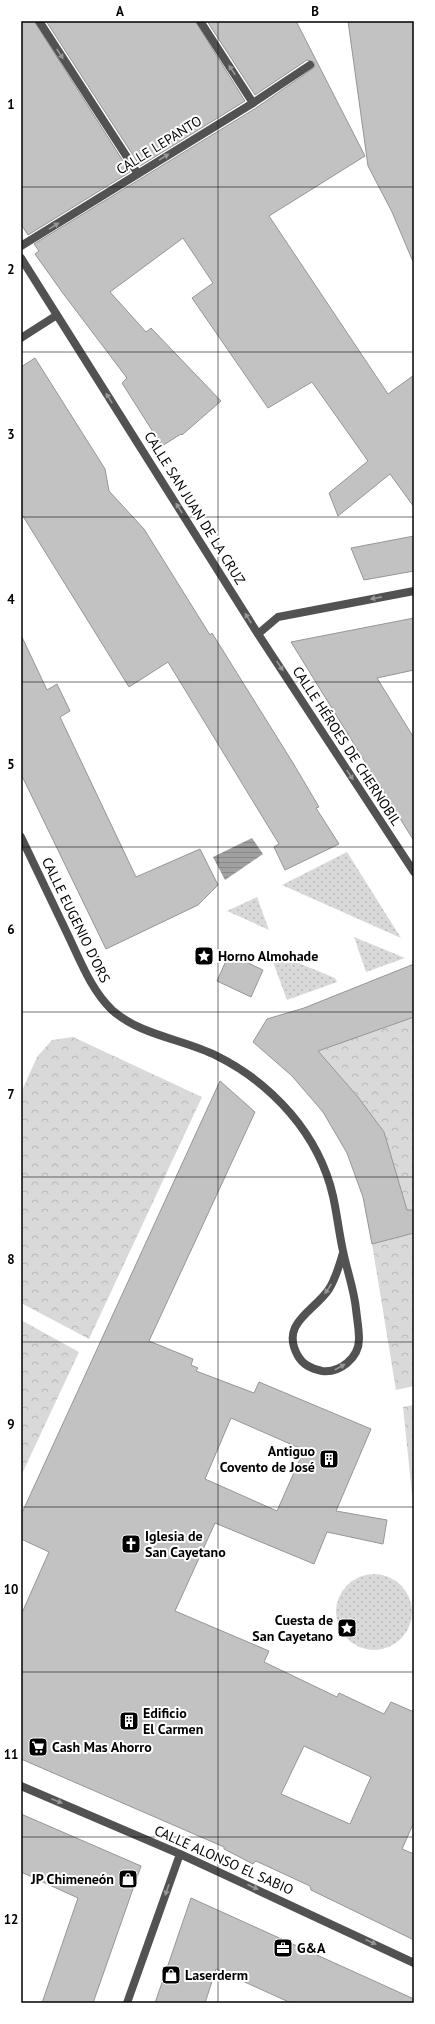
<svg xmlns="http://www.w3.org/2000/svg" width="435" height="2024" font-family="'PT Sans',sans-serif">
<defs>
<pattern id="grass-dots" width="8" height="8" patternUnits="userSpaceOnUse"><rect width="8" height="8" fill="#d9d9d9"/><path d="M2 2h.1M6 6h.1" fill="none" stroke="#b8b8b8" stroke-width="1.8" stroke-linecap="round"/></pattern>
<pattern id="forest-crowns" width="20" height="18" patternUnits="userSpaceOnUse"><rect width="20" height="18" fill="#d9d9d9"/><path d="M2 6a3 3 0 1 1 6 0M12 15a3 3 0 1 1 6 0" fill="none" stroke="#b8b8b8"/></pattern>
<pattern id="water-rules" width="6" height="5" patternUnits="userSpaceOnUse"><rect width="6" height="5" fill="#a0a0a0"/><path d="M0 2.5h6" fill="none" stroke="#888"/></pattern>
</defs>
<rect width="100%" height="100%" fill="#fff"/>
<!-- grass -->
<path fill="url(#grass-dots)" d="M 347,852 L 401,938 L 282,885 Z
M 257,897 L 269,930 L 227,911 Z
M 354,937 L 405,958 L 366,972 Z
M 269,951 L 335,978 L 337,982 L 287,1000 Z
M336 1612a38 38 0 1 1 76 0a38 38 0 1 1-76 0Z"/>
<!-- forest -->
<path fill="url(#forest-crowns)" d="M 414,1017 L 414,1210 L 407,1210 L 384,1132 L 358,1097 L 332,1067 L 312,1051 Z
M 73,1037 L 202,1097 L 89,1339 L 21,1303 L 21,1093 L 37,1057 L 52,1040 Z
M 414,1233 L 414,1386 L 396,1390 L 372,1244 Z
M 21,1320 L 79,1352 L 21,1476 Z
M 414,1405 L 414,1513 L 403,1407 Z"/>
<!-- water -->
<path fill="url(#water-rules)" d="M 252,838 L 263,854 L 225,880 L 213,857 Z"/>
<!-- building -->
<path fill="#c2c2c2" stroke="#969696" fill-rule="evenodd" d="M 21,21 L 34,21 L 130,172 L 28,235 L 21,224 Z
M 46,21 L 195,21 L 245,101 L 140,166 Z
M 207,21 L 296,21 L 365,156 L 269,216 L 388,394 L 414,375 L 414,507 L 390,474 L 338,516 L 329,493 L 368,461 L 312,382 L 268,408 L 192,298 L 213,283 L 183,238 L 110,292 L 146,332 L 151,328 L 221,401 L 182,435 L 181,434 L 162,446 L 122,383 L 127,378 L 62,292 L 35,254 L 39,251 L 34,244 L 256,108 L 315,67 L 314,62 L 307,60 L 255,95 Z
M 348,21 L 414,21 L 414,264 L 392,212 L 368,166 Z
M 35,358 L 105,469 L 109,491 L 144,529 L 210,635 L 212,633 L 293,763 L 319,807 L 316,808 L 339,844 L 285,870 L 274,847 L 279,844 L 168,662 L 129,687 L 21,513 L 21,367 Z
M 414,536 L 414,571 L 364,580 L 351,548 Z
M 414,618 L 414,670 L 377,678 L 414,738 L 414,841 L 291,642 Z
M 21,635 L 47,690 L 57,684 L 70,711 L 60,717 L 136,877 L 200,849 L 218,885 L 198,905 L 106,949 L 21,774 Z
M 229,954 L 263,970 L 251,997 L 217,981 Z
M 414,964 L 414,1017 L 318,1051 L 358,1097 L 384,1132 L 407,1210 L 414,1210 L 414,1233 L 372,1244 L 363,1197 L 347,1153 L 323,1112 L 292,1076 L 253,1042 L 267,1019 L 304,1008 Z
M 220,1081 L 255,1112 L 149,1341 L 193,1359 L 191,1365 L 198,1368 L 196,1371 L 254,1393 L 259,1382 L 371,1429 L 336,1511 L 387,1520 L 383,1544 L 327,1532 L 314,1564 L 215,1523 L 175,1611 L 269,1651 L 264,1662 L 337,1697 L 339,1693 L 384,1714 L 391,1702 L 414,1712 L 414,1822 L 402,1849 L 414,1854 L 414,1940 L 311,1890 L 310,1886 L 256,1861 L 253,1864 L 224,1849 L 224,1847 L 21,1759 L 21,1615 L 49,1552 L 21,1539 L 21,1515 ZM 231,1418 L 304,1450 L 277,1511 L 205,1479 ZM 304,1746 L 371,1777 L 350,1824 L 281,1794 Z
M 21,1814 L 141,1866 L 93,2003 L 42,2003 L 78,1898 L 21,1872 Z
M 191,1898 L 414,1999 L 414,2003 L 291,2003 L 216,1969 L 205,2003 L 155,2003 Z"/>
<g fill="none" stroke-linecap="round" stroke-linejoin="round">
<!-- pedestrian -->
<path stroke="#525252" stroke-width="8" d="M 253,103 L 310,65"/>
<!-- minor -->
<path stroke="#525252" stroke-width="8" d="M 39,21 L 138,174
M 21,246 L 253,103 L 200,21
M 21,258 L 258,634 L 278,617 L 414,591
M 21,338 L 57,315
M 258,634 L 414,872
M 21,837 C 36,869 52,901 67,933 C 80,960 91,990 112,1010 C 141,1036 184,1039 217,1056 C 273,1084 319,1135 333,1196 C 337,1214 339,1233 343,1251 C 347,1271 354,1289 356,1309 C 357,1319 359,1329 359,1339 C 359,1358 340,1373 322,1371 C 312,1369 303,1365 298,1356 C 279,1323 315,1311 329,1289 C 336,1278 339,1266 343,1253
M 21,1786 L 180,1854 L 414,1963
M 127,2003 L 180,1854"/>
</g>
<!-- one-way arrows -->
<defs><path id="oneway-solid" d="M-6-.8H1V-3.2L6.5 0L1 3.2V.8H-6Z"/></defs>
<g fill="#979797">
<use href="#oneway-solid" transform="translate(60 54) rotate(57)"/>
<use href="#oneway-solid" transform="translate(232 70) rotate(-123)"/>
<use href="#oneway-solid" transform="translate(164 157) rotate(-32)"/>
<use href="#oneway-solid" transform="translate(54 226) rotate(-32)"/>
<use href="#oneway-solid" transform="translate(109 398) rotate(-122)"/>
<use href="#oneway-solid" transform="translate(179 508) rotate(-122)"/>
<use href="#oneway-solid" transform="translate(376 598) rotate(169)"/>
<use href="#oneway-solid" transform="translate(248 618) rotate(-122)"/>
<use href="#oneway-solid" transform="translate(280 666) rotate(57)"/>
<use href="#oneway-solid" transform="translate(350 775) rotate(57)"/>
<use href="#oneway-solid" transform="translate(328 1289) rotate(124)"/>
<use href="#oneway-solid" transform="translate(340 1367) rotate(-29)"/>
<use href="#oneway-solid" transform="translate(57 1801) rotate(23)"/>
<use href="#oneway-solid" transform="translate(253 1887) rotate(24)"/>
<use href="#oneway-solid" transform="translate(167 1890) rotate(109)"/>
<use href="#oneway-solid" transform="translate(371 1942) rotate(25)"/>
</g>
<!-- grid -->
<path fill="none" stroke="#000" stroke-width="1" stroke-opacity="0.55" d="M 218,21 L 218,2003M 21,187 L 414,187M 21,352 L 414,352M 21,517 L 414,517M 21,682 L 414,682M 21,847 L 414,847M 21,1012 L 414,1012M 21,1177 L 414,1177M 21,1342 L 414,1342M 21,1507 L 414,1507M 21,1672 L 414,1672M 21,1837 L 414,1837"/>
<!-- icons -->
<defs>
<g id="sight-square" transform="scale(1)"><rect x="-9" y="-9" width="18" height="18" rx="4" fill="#000" stroke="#fff"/><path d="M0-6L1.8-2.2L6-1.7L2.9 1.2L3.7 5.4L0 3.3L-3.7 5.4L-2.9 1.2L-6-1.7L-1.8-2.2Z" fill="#fff"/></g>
<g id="building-square" transform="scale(1)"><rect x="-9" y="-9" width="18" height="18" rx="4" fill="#000" stroke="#fff"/><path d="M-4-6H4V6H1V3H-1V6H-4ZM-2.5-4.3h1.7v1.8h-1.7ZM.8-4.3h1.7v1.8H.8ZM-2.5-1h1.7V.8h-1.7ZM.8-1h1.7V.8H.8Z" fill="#fff"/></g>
<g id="church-square" transform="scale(1)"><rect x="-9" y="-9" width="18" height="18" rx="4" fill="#000" stroke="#fff"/><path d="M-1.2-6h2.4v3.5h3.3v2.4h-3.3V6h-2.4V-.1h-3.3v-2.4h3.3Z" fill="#fff"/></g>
<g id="supermarket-square" transform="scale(1)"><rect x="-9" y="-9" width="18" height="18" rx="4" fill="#000" stroke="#fff"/><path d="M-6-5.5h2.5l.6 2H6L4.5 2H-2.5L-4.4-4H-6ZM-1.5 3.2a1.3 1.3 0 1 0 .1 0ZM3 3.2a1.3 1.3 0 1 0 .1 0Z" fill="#fff"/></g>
<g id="shop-square" transform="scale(1)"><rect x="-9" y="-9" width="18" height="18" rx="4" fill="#000" stroke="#fff"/><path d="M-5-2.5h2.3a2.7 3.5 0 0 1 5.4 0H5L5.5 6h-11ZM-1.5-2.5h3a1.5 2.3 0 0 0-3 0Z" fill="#fff"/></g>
<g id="office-square" transform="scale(1)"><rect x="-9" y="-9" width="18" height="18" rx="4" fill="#000" stroke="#fff"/><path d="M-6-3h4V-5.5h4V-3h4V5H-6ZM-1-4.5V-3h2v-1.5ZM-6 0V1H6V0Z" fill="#fff"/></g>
</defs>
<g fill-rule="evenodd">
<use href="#sight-square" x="204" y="956"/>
<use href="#building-square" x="329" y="1459"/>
<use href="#church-square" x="131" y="1544"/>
<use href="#sight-square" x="347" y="1628"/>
<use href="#building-square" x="129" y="1721"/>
<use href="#supermarket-square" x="38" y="1747"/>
<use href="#shop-square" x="128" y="1879"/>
<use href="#office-square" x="283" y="1948"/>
<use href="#shop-square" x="171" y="1975"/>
</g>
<g text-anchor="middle" stroke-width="4" stroke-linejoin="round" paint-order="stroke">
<!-- street labels -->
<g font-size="14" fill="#000" stroke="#fff">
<text transform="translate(159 145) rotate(-32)" y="5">CALLE LEPANTO</text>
<text transform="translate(195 508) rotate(58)" y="5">CALLE SAN JUAN DE LA CRUZ</text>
<text transform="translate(347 746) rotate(57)" y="5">CALLE HÉROES DE CHERNOBIL</text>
<text transform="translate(76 920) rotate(64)" y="5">CALLE EUGENIO D'ORS</text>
<text transform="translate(224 1860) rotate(24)" y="5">CALLE ALONSO EL SABIO</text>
</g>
<!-- poi labels -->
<g font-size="14" font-weight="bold" fill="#000" stroke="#fff" text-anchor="start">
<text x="218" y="961">Horno Almohade</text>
<text x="315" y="1456" text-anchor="end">Antiguo<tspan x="315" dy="16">Covento de José</tspan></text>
<text x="145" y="1541">Iglesia de<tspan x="145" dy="16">San Cayetano</tspan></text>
<text x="333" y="1625" text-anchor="end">Cuesta de<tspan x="333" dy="16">San Cayetano</tspan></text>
<text x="143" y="1718">Edificio<tspan x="143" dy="16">El Carmen</tspan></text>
<text x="52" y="1752">Cash Mas Ahorro</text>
<text x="114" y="1884" text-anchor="end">JP Chimeneón</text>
<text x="297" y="1953">G&amp;A</text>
<text x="185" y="1980">Laserderm</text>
</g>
</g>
<!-- border -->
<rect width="435" height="2024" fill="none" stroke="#ffffff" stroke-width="44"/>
<rect x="22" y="22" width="391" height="1980" fill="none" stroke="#000" stroke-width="1.5"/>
<g font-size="13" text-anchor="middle" font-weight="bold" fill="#000">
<text x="120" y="16">A</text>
<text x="315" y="16">B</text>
<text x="11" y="109">1</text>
<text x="11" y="274">2</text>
<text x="11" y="439">3</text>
<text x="11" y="604">4</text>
<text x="11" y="769">5</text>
<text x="11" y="934">6</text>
<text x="11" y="1099">7</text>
<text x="11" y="1264">8</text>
<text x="11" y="1429">9</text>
<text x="11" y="1594">10</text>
<text x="11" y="1759">11</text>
<text x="11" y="1924">12</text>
</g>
</svg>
